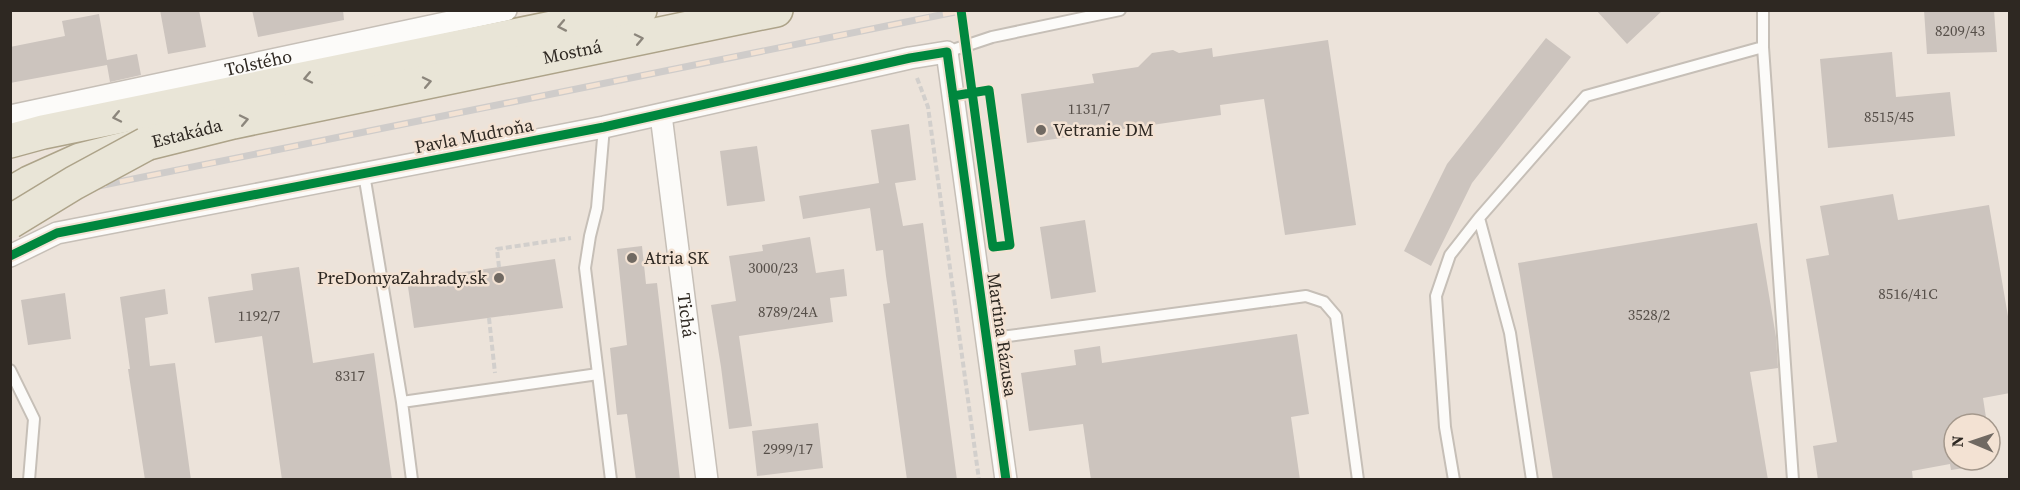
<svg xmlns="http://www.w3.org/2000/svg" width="2020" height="490" font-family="'Source Serif 4',serif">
<rect width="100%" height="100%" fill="#ece3da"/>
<!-- building -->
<path fill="#ccc4be" d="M 160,10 L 199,10 L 206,47 L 168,54 Z
M 252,10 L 343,10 L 344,20 L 258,37 Z
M 1596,10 L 1663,10 L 1627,44 Z
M 1924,10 L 1994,10 L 1997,52 L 1927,54 Z
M 99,14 L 107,60 L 137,54 L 141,75 L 110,82 L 107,65 L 10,83 L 10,47 L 65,36 L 62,21 Z
M 1546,38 L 1571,57 L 1472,183 L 1431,266 L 1404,251 L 1447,164 Z
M 1328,40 L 1356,225 L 1285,235 L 1264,99 L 1220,105 L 1221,115 L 1027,143 L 1021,94 L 1094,83 L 1092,74 L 1138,67 L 1152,53 L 1173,50 L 1179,53 L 1212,48 L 1213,57 Z
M 1892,52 L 1896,97 L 1950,92 L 1955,136 L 1828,148 L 1820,59 Z
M 909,124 L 916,180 L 895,183 L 903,226 L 923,223 L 957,480 L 907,480 L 883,304 L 890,303 L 886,276 L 883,250 L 876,251 L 870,208 L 803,219 L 799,196 L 879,183 L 871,130 Z
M 757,146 L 765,201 L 727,206 L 720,151 Z
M 1893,194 L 1898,220 L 1989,205 L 2010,328 L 2010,393 L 1983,398 L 1987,424 L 1954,424 L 1954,460 L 1976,460 L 1977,466 L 1951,470 L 1950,464 L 1912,471 L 1913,480 L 1818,480 L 1813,446 L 1837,442 L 1806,259 L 1829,255 L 1820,206 Z
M 1085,220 L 1096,292 L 1051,299 L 1040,227 Z
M 1757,223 L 1776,337 L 1778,368 L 1750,372 L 1768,480 L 1553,480 L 1518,263 Z
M 810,237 L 816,273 L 844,269 L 847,296 L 830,298 L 833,322 L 739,336 L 752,426 L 729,429 L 721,367 L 711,305 L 736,301 L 729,256 L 763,251 L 762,245 Z
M 642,246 L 646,284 L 657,283 L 680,480 L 636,480 L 627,414 L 617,415 L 610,348 L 627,345 L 617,249 Z
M 555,259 L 563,308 L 414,328 L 407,280 Z
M 299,267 L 313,363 L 374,353 L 392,480 L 282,480 L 262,336 L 215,343 L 208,297 L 253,290 L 251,274 Z
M 165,289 L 168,314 L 145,318 L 150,366 L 175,363 L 191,480 L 145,480 L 128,369 L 130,369 L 120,297 Z
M 65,293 L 71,339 L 28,345 L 21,300 Z
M 1297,334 L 1309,414 L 1291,417 L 1300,480 L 1091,480 L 1083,424 L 1029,431 L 1021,373 L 1076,365 L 1074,350 L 1100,346 L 1102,363 Z
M 818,423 L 823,468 L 757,476 L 752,431 Z"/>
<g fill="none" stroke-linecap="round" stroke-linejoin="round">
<!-- lane casing -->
<g stroke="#c6bfb7" stroke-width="14">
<path id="lane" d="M 1763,10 L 1763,47 L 1793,480
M 947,52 L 992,37 L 1120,10
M 604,127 L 597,208 L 590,236 L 585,268 L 611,480
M 364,174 L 402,402 L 412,480
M 1479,218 L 1510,333 L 1532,480
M 986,339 L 1306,296 L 1324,302 L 1336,316 L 1358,480
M 10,370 L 34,419 L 29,480
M 402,402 L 598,374
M 1454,480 L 1445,427 L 1436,296 L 1450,255 L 1479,218 L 1586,96 L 1763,47"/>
</g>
<!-- street casing -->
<g stroke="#c6bfb7" stroke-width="24">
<g id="street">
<path id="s1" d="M 661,115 L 707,480"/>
<path id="s2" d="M 10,116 L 506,10"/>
<path d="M 10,256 L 57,233 L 604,127 L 910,58 L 947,52 L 1006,480"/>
</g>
</g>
<!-- primary casing -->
<g stroke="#ada389" stroke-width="36">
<g id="primary">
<path d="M 10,141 L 43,132 L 640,10"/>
<path id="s3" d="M 10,194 L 29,183 L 80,160 L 233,122 L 776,10"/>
</g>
</g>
<!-- path -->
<path stroke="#d2cfcc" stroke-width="4" stroke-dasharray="6 3" stroke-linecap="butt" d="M 917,78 L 928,107 L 979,480
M 499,267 L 497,249 L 571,238
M 489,318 L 495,373"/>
<!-- lane -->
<use href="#lane" stroke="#fcfbf9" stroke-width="10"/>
<!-- street -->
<use href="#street" stroke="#fcfbf9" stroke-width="21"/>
<!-- primary -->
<use href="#primary" stroke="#e9e5d7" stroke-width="33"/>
<!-- rail casing -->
<g stroke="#cfccca" stroke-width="7">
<path id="rail" d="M 10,204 L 965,10"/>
</g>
<!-- rail -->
<use href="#rail" stroke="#f3e2d3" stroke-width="4.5" stroke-dasharray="14" stroke-linecap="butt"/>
<!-- primary-bridge casing -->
<g stroke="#ada389" stroke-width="36" stroke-linecap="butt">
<path id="primary-bridge" d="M 10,222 L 74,183 L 146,144"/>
</g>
<!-- primary-bridge -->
<use href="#primary-bridge" stroke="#e9e5d7" stroke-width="33"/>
<!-- cycleway casing -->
<g stroke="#f3e2d3" stroke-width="13">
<path id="cycleway" d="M 953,96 L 989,90 L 1010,245 L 993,247 L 961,10
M 10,256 L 57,233 L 604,127 L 910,58 L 947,52 L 1006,480"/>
</g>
<!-- cycleway -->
<use href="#cycleway" stroke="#00873e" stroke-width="9"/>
</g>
<!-- one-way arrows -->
<defs><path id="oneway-chevron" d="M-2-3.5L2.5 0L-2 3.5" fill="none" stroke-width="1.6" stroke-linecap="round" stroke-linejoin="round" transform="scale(1.5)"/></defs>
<g stroke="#8c867c">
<use href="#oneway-chevron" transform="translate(562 26) rotate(169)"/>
<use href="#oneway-chevron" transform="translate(639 39) rotate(-12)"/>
<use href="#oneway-chevron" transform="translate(308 78) rotate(168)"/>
<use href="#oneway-chevron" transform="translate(427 82) rotate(-12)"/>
<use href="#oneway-chevron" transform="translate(117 117) rotate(168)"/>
<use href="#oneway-chevron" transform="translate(244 120) rotate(-12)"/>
</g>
<!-- markers -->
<g fill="#706962" stroke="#f3e2d3" stroke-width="2">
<circle cx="1041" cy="130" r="6"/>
<circle cx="632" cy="258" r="6"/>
<circle cx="499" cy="278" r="6"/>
</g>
<g text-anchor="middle" stroke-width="5" stroke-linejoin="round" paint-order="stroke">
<!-- number labels -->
<g font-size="15" fill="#564f49">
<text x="1960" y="36">8209/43</text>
<text x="1089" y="114">1131/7</text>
<text x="1889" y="122">8515/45</text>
<text x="773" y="273">3000/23</text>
<text x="1908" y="299">8516/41C</text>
<text x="788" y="317">8789/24A</text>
<text x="1649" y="320">3528/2</text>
<text x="259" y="321">1192/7</text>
<text x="350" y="381">8317</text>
<text x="788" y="454">2999/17</text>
</g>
<!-- street labels -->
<g font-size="18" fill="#2e2822" stroke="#f3e2d3">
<text dy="6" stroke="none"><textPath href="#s3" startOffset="582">Mostná</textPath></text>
<text dy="6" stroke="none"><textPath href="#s2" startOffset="254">Tolstého</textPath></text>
<text dy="6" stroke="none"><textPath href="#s3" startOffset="188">Estakáda</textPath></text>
<text transform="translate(474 136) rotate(-11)" y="6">Pavla Mudroňa</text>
<text dy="6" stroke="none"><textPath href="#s1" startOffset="202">Tichá</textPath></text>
<text transform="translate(1002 335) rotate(82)" y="6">Martina Rázusa</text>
</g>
<!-- poi labels -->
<g font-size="18" fill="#2e2822" stroke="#f3e2d3" text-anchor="start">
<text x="1053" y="136">Vetranie DM</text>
<text x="644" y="264">Atria SK</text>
<text x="487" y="284" text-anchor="end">PreDomyaZahrady.sk</text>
</g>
</g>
<!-- border -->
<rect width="2020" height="490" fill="none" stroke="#2e2822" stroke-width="24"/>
<!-- north arrow -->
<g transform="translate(1972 442) rotate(272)"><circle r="28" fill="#f3e2d3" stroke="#a4988c" stroke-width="1.5"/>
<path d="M0-4.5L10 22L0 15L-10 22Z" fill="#706962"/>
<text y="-9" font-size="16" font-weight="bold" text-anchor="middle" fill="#2e2822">N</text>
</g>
</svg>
